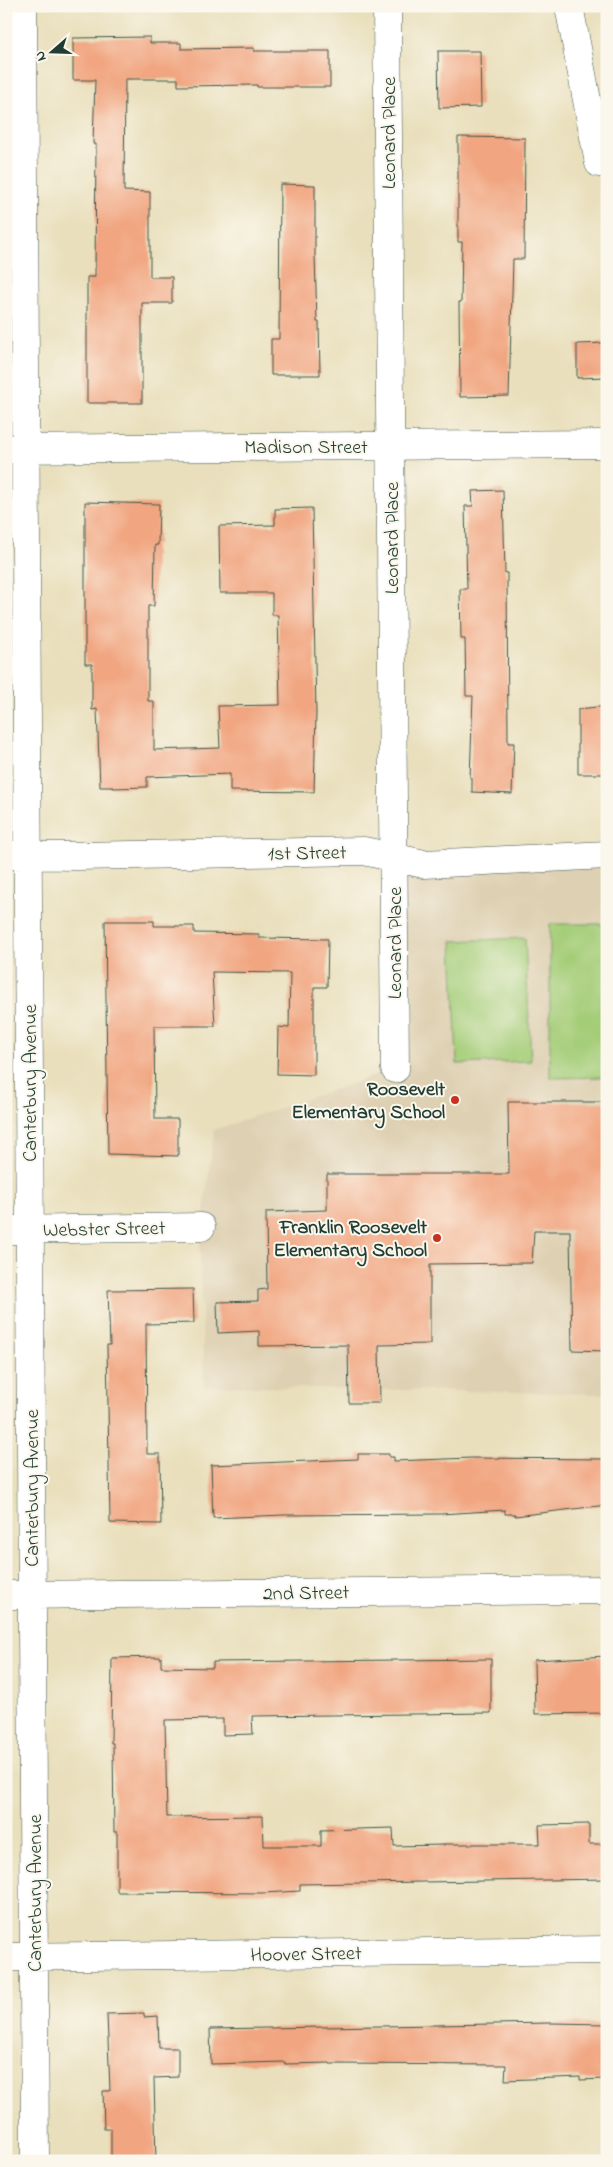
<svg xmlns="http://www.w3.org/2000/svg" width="613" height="2167" font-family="'Indie Flower',sans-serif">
<rect width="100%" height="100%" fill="#fbf7ec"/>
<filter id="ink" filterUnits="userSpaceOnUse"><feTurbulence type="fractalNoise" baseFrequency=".02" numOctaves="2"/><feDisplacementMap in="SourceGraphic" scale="10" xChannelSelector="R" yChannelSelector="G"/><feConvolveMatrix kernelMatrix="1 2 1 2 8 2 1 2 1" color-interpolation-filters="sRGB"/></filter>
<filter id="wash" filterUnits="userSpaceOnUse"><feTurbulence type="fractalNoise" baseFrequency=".0096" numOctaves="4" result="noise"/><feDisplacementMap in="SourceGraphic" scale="20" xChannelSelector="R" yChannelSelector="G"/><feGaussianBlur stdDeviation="1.12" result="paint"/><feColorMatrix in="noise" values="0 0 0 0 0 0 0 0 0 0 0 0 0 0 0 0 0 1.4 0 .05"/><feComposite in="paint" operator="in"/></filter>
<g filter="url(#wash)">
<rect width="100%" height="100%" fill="#e9dfbc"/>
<!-- built -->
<path fill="#ded0b2" d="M 607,855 L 607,1394 L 204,1386 L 200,1245 L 214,1130 L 395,1069 L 393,857 Z"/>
<!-- green -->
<path fill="#a4cd78" stroke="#628556" d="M 550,924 L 607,924 L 607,1077 L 550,1078 Z
M 525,938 L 531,1061 L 457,1064 L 452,941 Z"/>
<g id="blocks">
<!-- building -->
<path fill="#f1a580" d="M 150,37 L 150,43 L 181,43 L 181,49 L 254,48 L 254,51 L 330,51 L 330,87 L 257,87 L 257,85 L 178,86 L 178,79 L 125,79 L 124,191 L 150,192 L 150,277 L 172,277 L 172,303 L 142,303 L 142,403 L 87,403 L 87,277 L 95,277 L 96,144 L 93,144 L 95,80 L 73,80 L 73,38 Z
M 438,51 L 480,51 L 481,107 L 439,108 Z
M 458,137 L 525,138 L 524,259 L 513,259 L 509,396 L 460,397 L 459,302 L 461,302 L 462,242 L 458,242 Z
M 280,184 L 315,185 L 315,256 L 317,322 L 319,322 L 320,375 L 271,375 L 271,339 L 279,339 Z
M 607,343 L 607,377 L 577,378 L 577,344 Z
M 503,490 L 505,573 L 507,573 L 508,743 L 514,743 L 512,794 L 472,792 L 472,778 L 470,778 L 473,696 L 466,696 L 465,639 L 461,639 L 460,589 L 467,589 L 465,506 L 473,506 L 472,491 Z
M 85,502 L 159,504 L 158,545 L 155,545 L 154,606 L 148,606 L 148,701 L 154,701 L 154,750 L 220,748 L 218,706 L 280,705 L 278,615 L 272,615 L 272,593 L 220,593 L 219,526 L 275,525 L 275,509 L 312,508 L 316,713 L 314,792 L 230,791 L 230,774 L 147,777 L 147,787 L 113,788 L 113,787 L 100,787 L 97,709 L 92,710 L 92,664 L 85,664 Z
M 607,706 L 607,774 L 578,774 L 578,709 Z
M 105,921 L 154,921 L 154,926 L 194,926 L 194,933 L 259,934 L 259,938 L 328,939 L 327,987 L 314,987 L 314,1075 L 277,1074 L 278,1027 L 289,1028 L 290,973 L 212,972 L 215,1026 L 154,1026 L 155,1119 L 178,1119 L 178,1156 L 108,1154 Z
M 508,1102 L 607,1102 L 607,1351 L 572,1350 L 570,1231 L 534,1231 L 532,1263 L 430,1264 L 430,1344 L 379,1345 L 380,1403 L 349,1403 L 348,1345 L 259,1346 L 259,1331 L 218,1333 L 217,1302 L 258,1301 L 258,1290 L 267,1289 L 266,1212 L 327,1210 L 327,1174 L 509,1174 Z
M 193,1289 L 194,1323 L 146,1324 L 147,1454 L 160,1454 L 161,1524 L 110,1523 L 107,1345 L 110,1345 L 108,1290 Z
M 358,1454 L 389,1454 L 389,1457 L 394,1457 L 394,1461 L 471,1458 L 607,1459 L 607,1505 L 515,1516 L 515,1514 L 505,1514 L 505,1510 L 441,1514 L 284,1515 L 213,1518 L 211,1465 L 358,1459 Z
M 607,1656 L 607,1713 L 535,1714 L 534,1660 Z
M 161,1657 L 161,1667 L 213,1668 L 213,1662 L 491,1659 L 491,1713 L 252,1716 L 253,1734 L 223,1735 L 223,1719 L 165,1720 L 167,1817 L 263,1816 L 264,1846 L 321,1846 L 321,1830 L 393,1828 L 394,1846 L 444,1845 L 444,1844 L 540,1844 L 539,1825 L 589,1824 L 589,1844 L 607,1844 L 607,1879 L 300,1884 L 300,1891 L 264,1893 L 117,1892 L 117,1832 L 114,1832 L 113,1743 L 111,1743 L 112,1658 Z
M 144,2013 L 144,2017 L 158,2016 L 159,2048 L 178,2048 L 178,2077 L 154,2078 L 156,2161 L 111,2161 L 111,2129 L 104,2129 L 103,2091 L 110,2091 L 107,2014 Z
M 551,2023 L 607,2024 L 607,2062 L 604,2062 L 604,2079 L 580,2080 L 580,2077 L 505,2080 L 506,2065 L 330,2064 L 330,2063 L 285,2064 L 285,2062 L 211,2064 L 210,2029 Z"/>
</g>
</g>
<g filter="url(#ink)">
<use href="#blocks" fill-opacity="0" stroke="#3d5548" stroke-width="1"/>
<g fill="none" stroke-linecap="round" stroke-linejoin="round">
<!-- minor casing -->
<g stroke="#3d5548" stroke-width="29">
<path id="minor" d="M 23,6 L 35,2161
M 387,6 L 395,1069
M 569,6 L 599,163 L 607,163
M 6,449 L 607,444
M 6,855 L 76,856 L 364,851 L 424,864 L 607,855
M 6,1230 L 201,1227
M 6,1595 L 607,1590
M 6,1957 L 607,1950"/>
</g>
<!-- minor -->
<use href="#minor" stroke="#fff" stroke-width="28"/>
</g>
</g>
<!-- markers -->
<g fill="#c8321e" stroke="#fbf7ec" stroke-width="2">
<circle cx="455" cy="1100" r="5"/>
<circle cx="437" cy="1238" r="5"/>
</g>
<g text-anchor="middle" stroke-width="4" stroke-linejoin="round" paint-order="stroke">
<!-- street labels -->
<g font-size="20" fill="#1f3d34" stroke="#fbf7ec">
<text transform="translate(388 133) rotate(-90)" y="7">Leonard Place</text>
<text x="306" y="453">Madison Street</text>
<text transform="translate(391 538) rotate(-90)" y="7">Leonard Place</text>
<text transform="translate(307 852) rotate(-1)" y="7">1st Street</text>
<text transform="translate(394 943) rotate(-90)" y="7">Leonard Place</text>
<text transform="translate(29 1083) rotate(-90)" y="7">Canterbury Avenue</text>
<text transform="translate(104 1228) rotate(-1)" y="7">Webster Street</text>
<text transform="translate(31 1488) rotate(-90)" y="7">Canterbury Avenue</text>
<text transform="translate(306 1592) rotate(-1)" y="7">2nd Street</text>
<text transform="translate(34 1893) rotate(-90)" y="7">Canterbury Avenue</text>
<text transform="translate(306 1953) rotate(-1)" y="7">Hoover Street</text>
</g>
<!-- poi labels -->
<g font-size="20" font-weight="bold" fill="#1f3d34" stroke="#fbf7ec" text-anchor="end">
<text x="445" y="1095">Roosevelt<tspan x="445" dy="23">Elementary School</tspan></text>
<text x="427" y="1233">Franklin Roosevelt<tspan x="427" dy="23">Elementary School</tspan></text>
</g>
</g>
<!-- margin -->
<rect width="613" height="2167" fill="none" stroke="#fbf7ec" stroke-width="25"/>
<!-- north arrow -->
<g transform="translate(52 52) rotate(250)" stroke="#fbf7ec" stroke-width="4" paint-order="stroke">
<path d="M0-4L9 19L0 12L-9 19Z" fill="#1f3d34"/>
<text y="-8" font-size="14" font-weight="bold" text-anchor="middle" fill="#1f3d34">N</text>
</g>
</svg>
